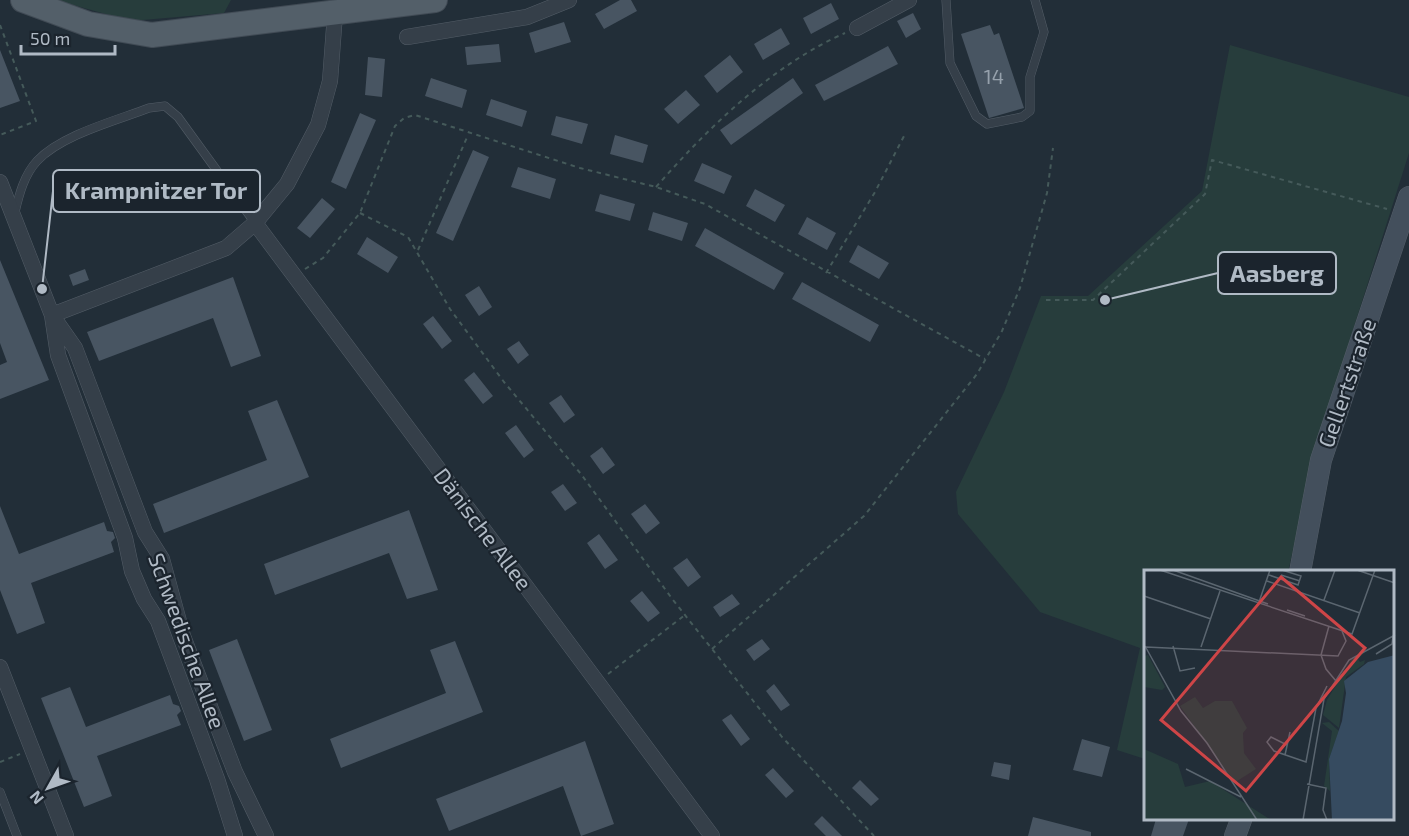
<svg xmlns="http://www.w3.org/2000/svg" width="1409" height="836" font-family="'Exo 2',sans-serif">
<rect width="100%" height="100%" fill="#222e38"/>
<!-- green -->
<path fill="#273d3c" d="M 55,0 L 231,0 L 224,13 L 131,21 Z
M 1230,45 L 1409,97 L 1409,153 L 1316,447 L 1288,572 L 1145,572 L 1145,759 L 1117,750 L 1140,648 L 1040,612 L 958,514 L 956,492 L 1004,392 L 1041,296 L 1088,296 L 1202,191 Z"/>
<!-- building -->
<path fill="#485562" d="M 620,0 L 631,0 L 637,11 L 604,29 L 595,14 Z
M 831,3 L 839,19 L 811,34 L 803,18 Z
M 913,13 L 921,29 L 906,38 L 897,21 Z
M 564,22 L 571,42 L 535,53 L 529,33 Z
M 990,25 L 994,35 L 999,33 L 1024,108 L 989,118 L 961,34 Z
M 781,28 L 790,44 L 763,60 L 754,44 Z
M 499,44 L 501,62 L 467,65 L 465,47 Z
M 888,46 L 898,64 L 824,101 L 815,85 Z
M 0,50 L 20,101 L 0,108 Z
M 730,55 L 743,72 L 717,93 L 704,76 Z
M 368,57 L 385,59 L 382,97 L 365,95 Z
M 431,78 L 467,90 L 462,108 L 425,96 Z
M 793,78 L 803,93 L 731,145 L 720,130 Z
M 686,90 L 700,105 L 678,124 L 664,109 Z
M 491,99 L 527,111 L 522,127 L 486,115 Z
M 360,113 L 376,120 L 346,189 L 331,182 Z
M 556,116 L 588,124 L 582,144 L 551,135 Z
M 615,135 L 648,145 L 643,163 L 610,154 Z
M 473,150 L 489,157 L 453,241 L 436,233 Z
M 702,163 L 732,176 L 724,194 L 694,181 Z
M 518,167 L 556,179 L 550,199 L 511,187 Z
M 755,189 L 785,205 L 775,222 L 746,206 Z
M 600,194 L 635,204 L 630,221 L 595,211 Z
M 322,198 L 335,209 L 310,238 L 297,228 Z
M 653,212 L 688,223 L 682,241 L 648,230 Z
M 807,217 L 836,233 L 827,250 L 798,234 Z
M 705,228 L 784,273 L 774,290 L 695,246 Z
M 367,237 L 398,257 L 388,273 L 357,254 Z
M 858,245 L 889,263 L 879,279 L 849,262 Z
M 0,260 L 49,380 L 0,399 L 0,365 L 7,362 L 0,343 Z
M 85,269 L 89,280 L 73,286 L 69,275 Z
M 233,277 L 261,356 L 231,367 L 213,318 L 99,361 L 87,332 Z
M 802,282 L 879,325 L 870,342 L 792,299 Z
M 479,286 L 492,307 L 479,316 L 465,295 Z
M 433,316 L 452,341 L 442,349 L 423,324 Z
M 519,341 L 529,355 L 518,364 L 507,349 Z
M 474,372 L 493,396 L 483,404 L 464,380 Z
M 561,395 L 575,415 L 564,423 L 549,403 Z
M 277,400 L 309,477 L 164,533 L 153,504 L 267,460 L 248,411 Z
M 516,425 L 534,450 L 524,458 L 505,433 Z
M 602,447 L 615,465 L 603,474 L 590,456 Z
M 563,484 L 577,503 L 565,511 L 551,492 Z
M 645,504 L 660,523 L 646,534 L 631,514 Z
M 0,506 L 19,554 L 104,522 L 107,531 L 113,532 L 115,538 L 111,542 L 114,552 L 31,583 L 45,623 L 17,634 L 0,590 Z
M 409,510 L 438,590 L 407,599 L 389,553 L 275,595 L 264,564 Z
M 599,534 L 618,560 L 605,569 L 587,543 Z
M 687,558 L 701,577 L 688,587 L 673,568 Z
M 642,591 L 660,613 L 648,622 L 630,601 Z
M 732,594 L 740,604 L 720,617 L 713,607 Z
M 237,639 L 272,730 L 244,741 L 209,650 Z
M 762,639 L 770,649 L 754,661 L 746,650 Z
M 455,641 L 483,712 L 341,768 L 330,739 L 446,693 L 430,650 Z
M 774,684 L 790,705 L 781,711 L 766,691 Z
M 70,687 L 86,727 L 170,695 L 173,704 L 179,706 L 181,711 L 177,715 L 181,725 L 97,756 L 112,796 L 84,807 L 41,698 Z
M 731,714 L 750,739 L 741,746 L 722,720 Z
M 1082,739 L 1110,747 L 1102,777 L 1073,770 Z
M 585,741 L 614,824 L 581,836 L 563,786 L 449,831 L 436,799 Z
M 994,762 L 1011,765 L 1009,780 L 991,776 Z
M 773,768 L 794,791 L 786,798 L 765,775 Z
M 860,780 L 879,799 L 871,806 L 852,788 Z
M 822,816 L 842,836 L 826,836 L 814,824 Z
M 1033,817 L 1091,832 L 1091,836 L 1028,836 Z
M 1156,819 L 1189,819 L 1183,836 L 1151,836 Z"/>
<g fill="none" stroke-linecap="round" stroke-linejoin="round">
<!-- lane casing -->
<g stroke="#535d67" stroke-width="9">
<path id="lane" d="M 946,0 L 950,63 L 976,116 L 987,124 L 1022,117 L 1030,111 L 1030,77 L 1044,32 L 1035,0
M 15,212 C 19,195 24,175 37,161 C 61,135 115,121 149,108 L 165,106 L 178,117 L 255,223
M 0,792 L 17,836"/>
</g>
<!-- street casing -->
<g stroke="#535d67" stroke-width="16">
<path id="street" d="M 857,28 L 909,0
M 407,37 L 527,17 L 569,0
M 0,182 L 52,315 L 58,355 L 125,538 L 132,571 L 144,599 L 158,621 L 217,779 L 235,836
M 255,223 L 712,836
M 52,315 L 226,248 L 255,223 L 287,184 L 318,125 L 330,81 L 335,14
M 54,318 L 75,348 L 145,532 L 162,559 L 183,636 L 235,772 L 266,836
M 0,667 L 66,836"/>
</g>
<!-- secondary casing -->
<g stroke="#535d67" stroke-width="22">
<path id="secondary" d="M 1300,572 L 1321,460 L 1409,197
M 1235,836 L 1241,820"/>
</g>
<!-- primary casing -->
<g stroke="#414b55" stroke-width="26">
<path id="primary" d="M 23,0 L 88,24 L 152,35 L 435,0"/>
</g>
<!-- path -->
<path stroke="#455a5a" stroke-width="2" stroke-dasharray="4.5 4.5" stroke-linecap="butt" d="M 0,25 L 36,121 L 0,135
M 656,187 C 709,127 771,66 845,33
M 360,213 L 408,237 L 450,309 L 504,382 L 581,474 L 673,600 L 782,737 L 874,836
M 418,250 L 468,135
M 305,269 L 323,258 L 360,213 L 395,126 L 404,118 L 415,115 L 580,168 L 656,187 L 705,204 L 985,359
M 826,273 L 875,192 L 904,136
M 1046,300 L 1093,300 L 1205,194 L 1212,160 L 1387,209
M 712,649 L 864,516 L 977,374 L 1002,331 L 1020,288 L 1047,193 L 1053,148
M 608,674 L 685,615
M 0,762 L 20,754"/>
<!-- lane -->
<use href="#lane" stroke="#353f49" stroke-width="8"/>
<!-- street -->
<use href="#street" stroke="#353f49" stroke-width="15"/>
<!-- secondary -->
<use href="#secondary" stroke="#434f5c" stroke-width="21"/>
<!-- primary -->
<use href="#primary" stroke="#535f69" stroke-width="24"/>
</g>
<g text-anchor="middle" stroke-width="4.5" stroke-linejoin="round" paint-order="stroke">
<!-- number labels -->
<g font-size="20" fill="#96a1ac">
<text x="994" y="84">14</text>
</g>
<!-- street labels -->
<g font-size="22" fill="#b0bac5" stroke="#1b242d">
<text transform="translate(1347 383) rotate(-71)" y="8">Gellertstraße</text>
<text transform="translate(483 529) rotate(53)" y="8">Dänische Allee</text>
<text transform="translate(187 641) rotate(70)" y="8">Schwedische Allee</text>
</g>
</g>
<!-- overview -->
<g transform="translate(1144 570)">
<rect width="250" height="250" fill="#222e38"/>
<path d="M 222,81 L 214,89 L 216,92 L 221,90 L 220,94 L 202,107 L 195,158 L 179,145 L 183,130 L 208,89 ZM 4,85 L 21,117 L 18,120 L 0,117 L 0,86 ZM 51,127 L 59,138 L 71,131 L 88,131 L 103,158 L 99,163 L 100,183 L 112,199 L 90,213 L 36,136 ZM 185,152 L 195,161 L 185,189 L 186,221 L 180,216 L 188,161 L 178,153 ZM 0,179 L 34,194 L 41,217 L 66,211 L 127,250 L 0,250 Z" fill="#273d3c"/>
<path d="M 251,85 L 250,250 L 188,250 L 185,189 L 198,151 L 202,123 L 200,111 L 224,92 Z" fill="#364b60"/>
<path fill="none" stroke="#5b6670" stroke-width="1.5" d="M 16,0 L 208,64 L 231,0M 29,0 L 124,34M 213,0 L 251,13M 125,5 L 154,15 L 157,6 L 138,0M 137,5 L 156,11M 123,11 L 216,43M 0,26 L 67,49M 180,30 L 191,0M 115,32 L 126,0M 143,40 L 161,46M 185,56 L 177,85 L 182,99 L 192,111M 1,76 L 37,141 L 63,173 L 113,250M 29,76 L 36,101 L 51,98M 2,77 L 194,86 L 202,71 L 198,61M 57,77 L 76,21M 232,84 L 248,74 L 249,66M 143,175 L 127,167 L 123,172 L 130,181 L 162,192 L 172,138 L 183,116M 141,185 L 146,162M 42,199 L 97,227M 163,214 L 182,218 L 179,240 L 183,250M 159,250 L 180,129 L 205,90 L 251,65"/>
<path fill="#ce4547" fill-opacity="0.15" stroke="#ce4547" stroke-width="3" d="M 137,7 L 221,78 L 102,221 L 17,150 Z"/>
<rect width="250" height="250" fill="none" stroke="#b0bac5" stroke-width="3"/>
</g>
<!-- callouts -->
<path fill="none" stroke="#b0bac5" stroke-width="2" d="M42 289L53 191M1105 300L1218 273"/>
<g fill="#b0bac5" stroke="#1b242d" stroke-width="2">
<circle cx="42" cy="289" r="6"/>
<circle cx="1105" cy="300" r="6"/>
</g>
<g fill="#1b242d" stroke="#b0bac5" stroke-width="2">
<rect x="53" y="170" width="207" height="42" rx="6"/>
<rect x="1218" y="252" width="118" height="42" rx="6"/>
</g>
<g font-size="24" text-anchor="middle" font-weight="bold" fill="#b0bac5">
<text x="156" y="199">Krampnitzer Tor</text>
<text x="1277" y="282">Aasberg</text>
</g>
<!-- north arrow -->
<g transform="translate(48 788) rotate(230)" stroke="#1b242d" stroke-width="4.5" paint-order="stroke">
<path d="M0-4.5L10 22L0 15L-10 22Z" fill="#b0bac5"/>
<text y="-9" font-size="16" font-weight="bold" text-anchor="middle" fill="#b0bac5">N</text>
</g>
<!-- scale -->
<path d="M21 45v9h94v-9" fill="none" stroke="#b0bac5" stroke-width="3"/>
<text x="30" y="45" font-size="18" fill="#b0bac5" stroke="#1b242d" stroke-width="4.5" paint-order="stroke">50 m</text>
</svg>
